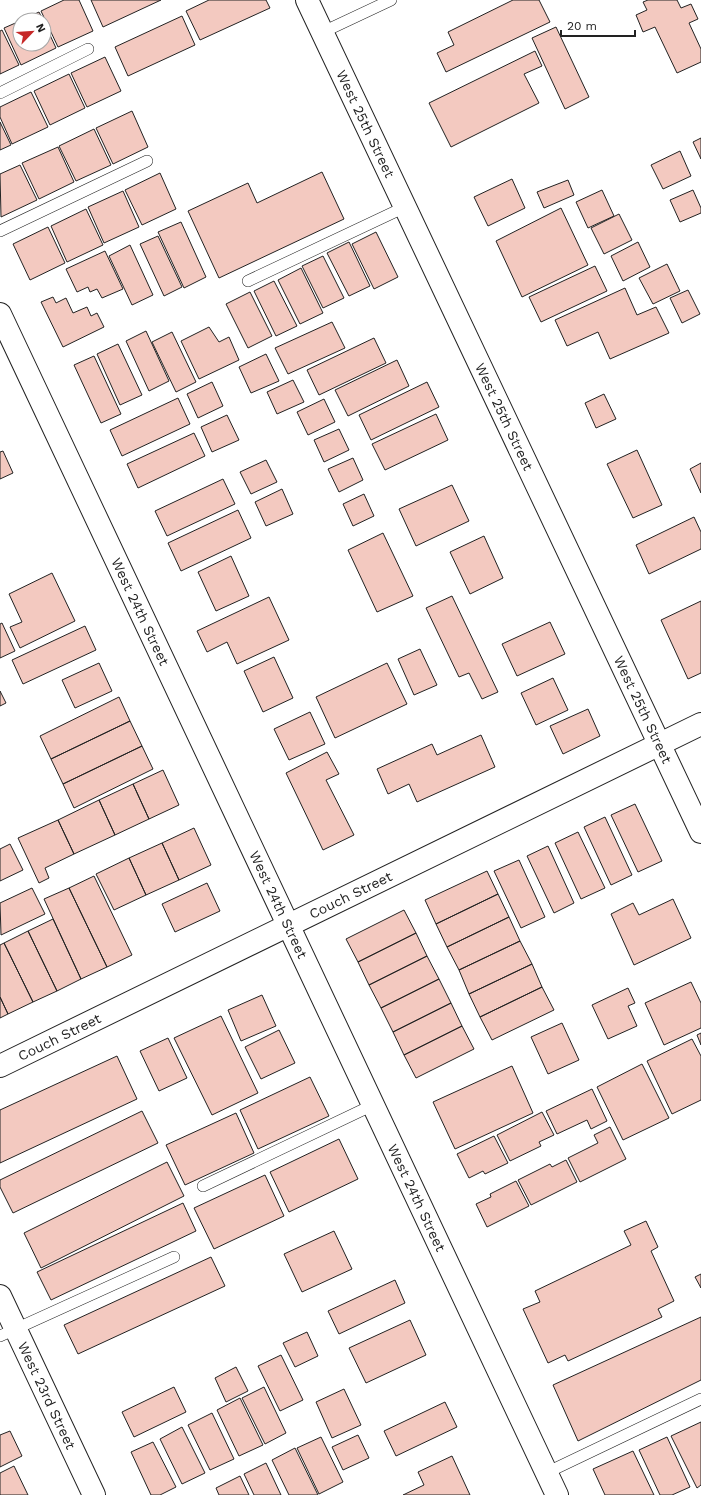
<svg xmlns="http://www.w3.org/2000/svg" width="701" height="1495" font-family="'Work Sans',sans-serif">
<rect width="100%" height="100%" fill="#fff"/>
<!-- building -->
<path fill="#f3c9c0" stroke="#222" d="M 64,0 L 79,0 L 93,31 L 58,47 L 41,11 Z
M 91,0 L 161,0 L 103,27 Z
M 209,0 L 266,0 L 270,8 L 200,40 L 186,11 Z
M 513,0 L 539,0 L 550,22 L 446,72 L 437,53 L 454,45 L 448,32 Z
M 648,0 L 677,0 L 681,8 L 691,4 L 698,19 L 689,23 L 701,49 L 701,62 L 677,73 L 655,27 L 643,32 L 636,15 L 647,10 L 643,2 Z
M 39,12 L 43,20 L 22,20 Z
M 182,16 L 195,45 L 128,76 L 115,47 Z
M 20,21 L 20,44 L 44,44 L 44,22 L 56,48 L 21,65 L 4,28 Z
M 556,27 L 589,97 L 565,109 L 532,38 Z
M 2,30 L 19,65 L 0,74 L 0,31 Z
M 535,51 L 542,66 L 524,74 L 539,103 L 451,147 L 429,103 Z
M 105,57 L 121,91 L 87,107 L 71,73 Z
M 69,74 L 85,108 L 50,125 L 34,91 Z
M 31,92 L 48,127 L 12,144 L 0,117 L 0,107 Z
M 132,111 L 148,147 L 113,164 L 96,128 Z
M 0,122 L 11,145 L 0,150 Z
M 94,129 L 111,165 L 76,181 L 59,146 Z
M 701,138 L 701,159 L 693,142 Z
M 58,147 L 74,182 L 39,199 L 22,163 Z
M 680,151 L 691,176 L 663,189 L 651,165 Z
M 20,165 L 37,200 L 1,217 L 0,174 Z
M 322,172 L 344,219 L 219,278 L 188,211 L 248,183 L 257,203 Z
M 160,173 L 176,209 L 142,225 L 125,190 Z
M 512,179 L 525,208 L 488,226 L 474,197 Z
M 568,180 L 574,195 L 544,208 L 537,192 Z
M 602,190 L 614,216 L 588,228 L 576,202 Z
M 693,190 L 701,208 L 701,213 L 680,222 L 670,200 Z
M 123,191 L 139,227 L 104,243 L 88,207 Z
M 561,208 L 588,265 L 522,297 L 496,241 Z
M 86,209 L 103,245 L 67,262 L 51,226 Z
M 619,214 L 632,240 L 604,254 L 591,228 Z
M 181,222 L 206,277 L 184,288 L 158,232 Z
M 48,227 L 65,263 L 30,280 L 13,244 Z
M 376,232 L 398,277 L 374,289 L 352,244 Z
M 158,236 L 182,287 L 164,296 L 140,244 Z
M 349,242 L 370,286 L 349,296 L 327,253 Z
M 638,242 L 650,267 L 623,281 L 611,256 Z
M 130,245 L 153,295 L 132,305 L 109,256 Z
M 105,251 L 123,289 L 102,298 L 97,289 L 90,292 L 88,287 L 77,292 L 66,269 Z
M 323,256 L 344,298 L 323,308 L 302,266 Z
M 667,264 L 680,291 L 653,304 L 639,278 Z
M 595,266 L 607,291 L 541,322 L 529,297 Z
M 301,268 L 323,313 L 300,324 L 278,280 Z
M 274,281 L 297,326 L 276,336 L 254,291 Z
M 625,288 L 637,315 L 656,307 L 669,333 L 610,359 L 598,332 L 567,346 L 555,320 Z
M 688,290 L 700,314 L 682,323 L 670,298 Z
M 250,292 L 272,336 L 248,348 L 226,304 Z
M 53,297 L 56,303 L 66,298 L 73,313 L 87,307 L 91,316 L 97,313 L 104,327 L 63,347 L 41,302 Z
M 332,322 L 345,348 L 288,374 L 275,348 Z
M 209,327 L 219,342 L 229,337 L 239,360 L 199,379 L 181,341 Z
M 146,331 L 169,381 L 149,391 L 126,341 Z
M 172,332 L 196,382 L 176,392 L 152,342 Z
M 374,338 L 386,363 L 319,395 L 307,370 Z
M 118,344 L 142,395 L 120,405 L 97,354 Z
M 266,354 L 279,381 L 251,393 L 239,367 Z
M 94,356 L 121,414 L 101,423 L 74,365 Z
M 397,360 L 409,386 L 348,416 L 335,390 Z
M 293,380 L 304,402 L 277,414 L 267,392 Z
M 212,382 L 223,406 L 198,418 L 187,394 Z
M 427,382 L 439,407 L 371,440 L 359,415 Z
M 604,394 L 616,419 L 596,428 L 585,403 Z
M 178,398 L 190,424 L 122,456 L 110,430 Z
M 324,399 L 335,422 L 308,435 L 297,412 Z
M 436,414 L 448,440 L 385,470 L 372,444 Z
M 227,415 L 239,440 L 212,452 L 201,427 Z
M 339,429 L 349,450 L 324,462 L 314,440 Z
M 194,433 L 205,456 L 138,488 L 127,464 Z
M 637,450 L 662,505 L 633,518 L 607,464 Z
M 3,451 L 13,473 L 0,479 L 0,452 Z
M 353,458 L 363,480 L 339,492 L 328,469 Z
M 266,460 L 277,482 L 251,494 L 240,472 Z
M 701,463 L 701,493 L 690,469 Z
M 223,479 L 235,504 L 167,536 L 155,511 Z
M 452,485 L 469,521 L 416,546 L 399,509 Z
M 282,489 L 293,514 L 266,526 L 255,502 Z
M 364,494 L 374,516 L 353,526 L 343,504 Z
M 238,510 L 251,538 L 181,571 L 168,543 Z
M 694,517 L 701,532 L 701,549 L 649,574 L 636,545 Z
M 383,533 L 413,596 L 377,612 L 348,550 Z
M 484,536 L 503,578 L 470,594 L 450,552 Z
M 231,556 L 249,596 L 216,611 L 198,572 Z
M 52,573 L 75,621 L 20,648 L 10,627 L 22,622 L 9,594 Z
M 452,596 L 498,692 L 482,699 L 469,673 L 459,677 L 426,608 Z
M 269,597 L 289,640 L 237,664 L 227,642 L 207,652 L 197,631 Z
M 701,601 L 701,673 L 688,679 L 661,620 Z
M 550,622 L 565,654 L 517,676 L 502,644 Z
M 2,623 L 15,651 L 0,658 L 0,624 Z
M 85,626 L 96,650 L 23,684 L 12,660 Z
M 420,649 L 437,685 L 414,695 L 398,659 Z
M 274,657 L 293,698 L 263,712 L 244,671 Z
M 99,663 L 112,691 L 75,708 L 62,680 Z
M 387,663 L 407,704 L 335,738 L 316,697 Z
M 553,678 L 568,710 L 536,725 L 521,693 Z
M 0,691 L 6,703 L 0,706 Z
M 119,697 L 130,721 L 51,759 L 40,736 Z
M 588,709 L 600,736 L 563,754 L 550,726 Z
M 310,712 L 325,744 L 289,760 L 274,729 Z
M 130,721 L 142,746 L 63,784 L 51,759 Z
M 481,735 L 495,767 L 417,802 L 409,784 L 388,794 L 377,769 L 432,744 L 437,755 Z
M 142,746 L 153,769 L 74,808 L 63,784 Z
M 327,752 L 339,774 L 326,780 L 354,835 L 323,850 L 286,773 Z
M 163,770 L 179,805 L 149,819 L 133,784 Z
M 133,784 L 149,819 L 115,835 L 99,800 Z
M 99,800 L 115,835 L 74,854 L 58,820 Z
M 635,804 L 662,861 L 638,872 L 611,815 Z
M 605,817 L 632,875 L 611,885 L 584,827 Z
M 58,820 L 74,854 L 45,868 L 49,878 L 39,883 L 18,838 Z
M 194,828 L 211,865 L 179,880 L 162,843 Z
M 578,832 L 605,888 L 581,899 L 555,843 Z
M 162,843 L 179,880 L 146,895 L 129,858 Z
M 10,844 L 23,870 L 0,881 L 0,849 Z
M 548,846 L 574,903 L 554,913 L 527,856 Z
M 129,858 L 146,895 L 114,910 L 96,874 Z
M 519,860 L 545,917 L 521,928 L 494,871 Z
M 487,871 L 498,894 L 436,924 L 425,900 Z
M 94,876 L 132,955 L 107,967 L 69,888 Z
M 207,883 L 220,911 L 175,932 L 162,904 Z
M 32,888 L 45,914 L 1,935 L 0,903 Z
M 69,888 L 107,967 L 81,979 L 44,899 Z
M 498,894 L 509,917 L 447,947 L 436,924 Z
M 673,899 L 691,938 L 634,965 L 611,914 L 633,903 L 639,915 Z
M 404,910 L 416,933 L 358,962 L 346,939 Z
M 509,917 L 520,941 L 459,970 L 447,947 Z
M 53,919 L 81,979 L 57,991 L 28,931 Z
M 28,931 L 57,991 L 33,1002 L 4,943 Z
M 416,933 L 427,956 L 369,985 L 358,962 Z
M 520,941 L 532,964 L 469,994 L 459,970 Z
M 4,943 L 33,1002 L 8,1014 L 0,997 L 0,945 Z
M 427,956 L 439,979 L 381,1008 L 369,985 Z
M 532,964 L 542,987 L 480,1017 L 469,994 Z
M 439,979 L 451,1003 L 393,1032 L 381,1008 Z
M 691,982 L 701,1003 L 701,1028 L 664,1045 L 645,1003 Z
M 542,987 L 554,1010 L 492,1040 L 480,1017 Z
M 628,988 L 635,1003 L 628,1006 L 637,1026 L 608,1039 L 592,1005 Z
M 262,995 L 276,1026 L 241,1041 L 228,1010 Z
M 0,997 L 8,1014 L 0,1018 Z
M 451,1003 L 462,1026 L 404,1055 L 393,1032 Z
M 221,1016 L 258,1093 L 212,1115 L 174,1038 Z
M 562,1023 L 579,1060 L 548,1074 L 531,1037 Z
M 462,1026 L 474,1049 L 416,1078 L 404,1055 Z
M 279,1030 L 295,1063 L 261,1079 L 245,1047 Z
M 701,1033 L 701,1045 L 697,1035 Z
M 168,1038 L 187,1078 L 159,1091 L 140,1051 Z
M 692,1039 L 701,1056 L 701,1100 L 672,1114 L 647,1061 Z
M 117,1056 L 137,1099 L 0,1163 L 0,1110 Z
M 642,1064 L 669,1118 L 623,1140 L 597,1087 Z
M 512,1066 L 533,1113 L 455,1149 L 433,1102 Z
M 310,1077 L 329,1116 L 258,1149 L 240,1110 Z
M 592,1089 L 607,1121 L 591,1129 L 587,1120 L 557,1134 L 546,1111 Z
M 142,1111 L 158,1143 L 13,1213 L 0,1187 L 0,1180 Z
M 542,1112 L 554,1135 L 539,1142 L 541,1146 L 510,1161 L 497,1135 Z
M 236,1113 L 254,1153 L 185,1185 L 166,1145 Z
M 610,1127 L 626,1159 L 580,1182 L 568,1158 L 598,1143 L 594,1135 Z
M 494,1136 L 508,1163 L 485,1174 L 483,1171 L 469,1178 L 457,1154 Z
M 339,1139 L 358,1179 L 289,1212 L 270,1172 Z
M 566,1160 L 577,1182 L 531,1205 L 518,1180 L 550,1164 L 552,1167 Z
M 167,1162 L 184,1196 L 41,1268 L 24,1233 Z
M 265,1175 L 284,1216 L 214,1249 L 194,1208 Z
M 516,1181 L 529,1206 L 487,1227 L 476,1204 L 491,1197 L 490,1194 Z
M 183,1203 L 196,1231 L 51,1300 L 37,1272 Z
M 646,1221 L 658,1247 L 651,1251 L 674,1301 L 658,1309 L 662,1317 L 568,1361 L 565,1355 L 548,1363 L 523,1309 L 540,1302 L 535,1291 L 631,1245 L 624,1231 Z
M 334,1231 L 352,1269 L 302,1292 L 284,1254 Z
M 211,1257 L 225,1286 L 78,1354 L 64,1325 Z
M 701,1274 L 701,1288 L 695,1277 Z
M 395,1280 L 405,1303 L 339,1334 L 328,1311 Z
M 701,1317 L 701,1380 L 578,1441 L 553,1385 Z
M 410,1320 L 426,1355 L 366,1383 L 349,1348 Z
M 307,1332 L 318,1356 L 295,1367 L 283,1343 Z
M 281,1355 L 303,1400 L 280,1411 L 258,1366 Z
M 236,1367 L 248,1391 L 226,1402 L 215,1378 Z
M 174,1387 L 186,1412 L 134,1437 L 122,1412 Z
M 264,1387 L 286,1433 L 265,1444 L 242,1398 Z
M 344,1389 L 361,1425 L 332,1438 L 316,1402 Z
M 240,1398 L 263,1445 L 239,1456 L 217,1410 Z
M 445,1402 L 457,1427 L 396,1456 L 384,1431 Z
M 212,1413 L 234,1459 L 210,1470 L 188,1425 Z
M 701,1422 L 701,1485 L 697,1488 L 671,1436 Z
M 182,1427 L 205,1473 L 182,1484 L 160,1439 Z
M 10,1431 L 22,1456 L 0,1467 L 0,1435 Z
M 358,1435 L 369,1458 L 343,1470 L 332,1447 Z
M 321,1437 L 343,1482 L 319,1494 L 297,1448 Z
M 667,1437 L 690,1487 L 672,1495 L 660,1495 L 639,1450 Z
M 153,1442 L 176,1487 L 160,1495 L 151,1495 L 131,1452 Z
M 295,1448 L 318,1495 L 289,1495 L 272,1460 Z
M 633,1451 L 654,1495 L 605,1495 L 593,1469 Z
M 452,1456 L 470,1495 L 403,1495 L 424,1485 L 418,1472 Z
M 266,1463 L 281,1495 L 254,1495 L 244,1474 Z
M 14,1466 L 28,1495 L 0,1495 L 0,1473 Z
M 240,1476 L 249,1495 L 219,1495 L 216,1488 Z"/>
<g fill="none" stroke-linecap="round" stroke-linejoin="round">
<!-- lane casing -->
<g stroke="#222" stroke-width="12">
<path id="lane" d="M 323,32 L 391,0
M 0,93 L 88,49
M 0,231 L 147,161
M 248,281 L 405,207
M 203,1186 L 373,1105
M 0,1336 L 174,1257
M 546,1473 L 701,1399"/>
</g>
<!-- street casing -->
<g stroke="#222" stroke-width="24">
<g id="street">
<path id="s1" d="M 307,0 L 701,832"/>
<path id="s2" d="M 0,1066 L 701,724"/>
<path id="s3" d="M 0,1296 L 94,1495"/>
</g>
</g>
<!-- secondary casing -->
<g stroke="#222" stroke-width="24">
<g id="secondary">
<path id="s4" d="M 0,314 L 557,1495"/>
</g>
</g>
<!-- lane -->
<use href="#lane" stroke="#fff" stroke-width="11"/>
<!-- street -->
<use href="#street" stroke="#fff" stroke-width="22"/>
<!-- secondary -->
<use href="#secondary" stroke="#fff" stroke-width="22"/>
</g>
<g text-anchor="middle" stroke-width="3" stroke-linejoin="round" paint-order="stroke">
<!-- street labels -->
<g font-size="14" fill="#222" stroke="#fff">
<text dy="5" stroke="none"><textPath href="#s1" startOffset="137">West 25th Street</textPath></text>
<text dy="5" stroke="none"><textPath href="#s1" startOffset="461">West 25th Street</textPath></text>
<text dy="5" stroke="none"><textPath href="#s4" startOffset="329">West 24th Street</textPath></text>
<text dy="5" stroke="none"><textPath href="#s1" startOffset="785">West 25th Street</textPath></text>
<text dy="5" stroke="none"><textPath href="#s2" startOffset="390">Couch Street</textPath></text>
<text dy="5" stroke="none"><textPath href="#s4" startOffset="653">West 24th Street</textPath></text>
<text dy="5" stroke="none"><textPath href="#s2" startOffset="66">Couch Street</textPath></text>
<text dy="5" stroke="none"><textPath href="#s4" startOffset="977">West 24th Street</textPath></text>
<text dy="5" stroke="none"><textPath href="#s3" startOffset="110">West 23rd Street</textPath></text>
</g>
</g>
<!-- north arrow -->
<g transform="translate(32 32) rotate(65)"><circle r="19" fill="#ffffff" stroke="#a7a7a7"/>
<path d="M0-3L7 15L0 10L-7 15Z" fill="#c62828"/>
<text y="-6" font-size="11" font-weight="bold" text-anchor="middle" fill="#222222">N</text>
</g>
<!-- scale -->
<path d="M561 30v6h74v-6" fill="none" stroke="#222222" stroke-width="2"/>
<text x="567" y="30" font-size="12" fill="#222222" stroke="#ffffff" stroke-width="3" paint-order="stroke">20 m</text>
</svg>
